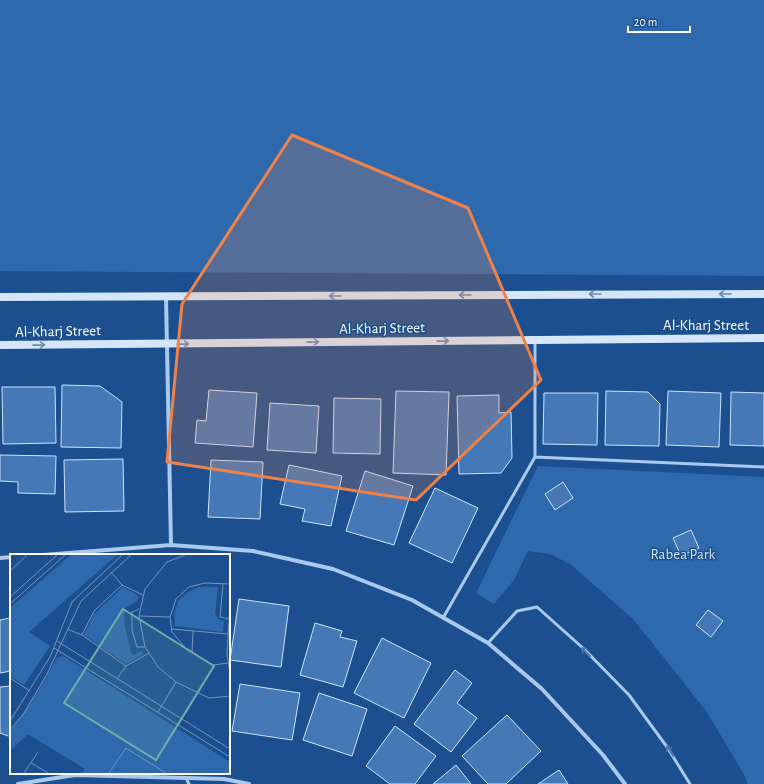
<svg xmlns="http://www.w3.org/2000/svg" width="764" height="784" font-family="'Alegreya Sans',sans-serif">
<rect width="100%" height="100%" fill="#1b4f8f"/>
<!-- green -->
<path fill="#2e69ad" d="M 0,0 L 764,0 L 764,276 L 0,271 Z
M 538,466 L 764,477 L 764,784 L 748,784 L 743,773 L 707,712 L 633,619 L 570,564 L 550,554 L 528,551 L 514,580 L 494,604 L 476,593 Z"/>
<!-- building -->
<path fill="#4478b7" stroke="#cfe3fa" d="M 62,385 L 100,386 L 122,402 L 121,448 L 61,447 Z
M 2,387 L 55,387 L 56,443 L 3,444 Z
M 209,390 L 257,393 L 253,447 L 195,443 L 197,420 L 206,421 Z
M 396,391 L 449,392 L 446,475 L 393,473 Z
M 606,391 L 648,392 L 660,404 L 659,446 L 605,445 Z
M 668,391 L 721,393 L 719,447 L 666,445 Z
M 731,392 L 764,393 L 764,446 L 730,445 Z
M 544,393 L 598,393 L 597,445 L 543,444 Z
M 499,395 L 499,413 L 511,412 L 512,458 L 501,473 L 459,474 L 457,396 Z
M 334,398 L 381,399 L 380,454 L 333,453 Z
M 270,403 L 319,406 L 316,453 L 267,450 Z
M 0,455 L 56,456 L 55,494 L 18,493 L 18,482 L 0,481 Z
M 123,459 L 124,511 L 65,512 L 64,460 Z
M 211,460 L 263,462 L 260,519 L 208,517 Z
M 289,465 L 342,476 L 331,526 L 302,521 L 305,509 L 280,504 Z
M 365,471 L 413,486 L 394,545 L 346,531 Z
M 563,482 L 573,498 L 555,510 L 545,494 Z
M 435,488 L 478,508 L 452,563 L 409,543 Z
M 691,530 L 699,548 L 681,556 L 673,538 Z
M 239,599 L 289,606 L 281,667 L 230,660 Z
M 708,610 L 723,621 L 711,637 L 696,625 Z
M 10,618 L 11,671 L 0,673 L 0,620 Z
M 315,623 L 342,631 L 340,637 L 357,641 L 343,687 L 300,675 Z
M 382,638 L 431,663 L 404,718 L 354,693 Z
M 455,670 L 472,683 L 457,703 L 477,718 L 451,752 L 414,724 Z
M 240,684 L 300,693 L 292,740 L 232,731 Z
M 11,686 L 11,737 L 0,733 L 0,687 Z
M 319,693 L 367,709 L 352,756 L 303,740 Z
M 507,715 L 541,751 L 506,784 L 488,784 L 462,756 Z
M 395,726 L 436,756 L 415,784 L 390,784 L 366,766 Z
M 456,765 L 471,784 L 433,784 Z
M 559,770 L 568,784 L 538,784 Z"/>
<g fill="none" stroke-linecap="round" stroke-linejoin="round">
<!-- lane -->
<path stroke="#a9c9ee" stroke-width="3" d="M 535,457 L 764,467
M 443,618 L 535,457 L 535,340
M 488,643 L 517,611 L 537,607 L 584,649 L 629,695 L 667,747 L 690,784
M 186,778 L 189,784"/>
<!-- street -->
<path stroke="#a9c9ee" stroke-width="4" d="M 166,297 L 171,545
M 43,555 L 171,545 L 253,551 L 333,569 L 412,600 L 488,643 L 542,689 L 603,755 L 625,784
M 0,558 L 11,557
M 18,784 L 75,775 L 224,779 L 249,784"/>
<!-- secondary -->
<path stroke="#d6e6fa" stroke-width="8" d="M 0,297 L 764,294
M 0,345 L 764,338"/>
</g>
<!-- one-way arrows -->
<defs><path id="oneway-shaft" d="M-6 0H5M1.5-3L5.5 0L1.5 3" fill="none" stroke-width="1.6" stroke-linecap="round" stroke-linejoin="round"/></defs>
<g stroke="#668bba">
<use href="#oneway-shaft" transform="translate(595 294) rotate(180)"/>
<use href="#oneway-shaft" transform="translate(725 294) rotate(180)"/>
<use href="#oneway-shaft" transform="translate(465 295) rotate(180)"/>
<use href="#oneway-shaft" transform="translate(335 296) rotate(180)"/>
<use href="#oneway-shaft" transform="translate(443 341) rotate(-1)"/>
<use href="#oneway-shaft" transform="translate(313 342) rotate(-1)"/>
<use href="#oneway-shaft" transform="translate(183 344) rotate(-1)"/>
<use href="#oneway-shaft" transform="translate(39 345) rotate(-1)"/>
</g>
<g stroke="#4674ac">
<use href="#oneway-shaft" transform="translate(586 652) rotate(-135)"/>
<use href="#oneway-shaft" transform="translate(670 751) rotate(-123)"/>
</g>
<!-- marked area -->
<path fill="#ee8249" fill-opacity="0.2" stroke="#ee8249" stroke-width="3" stroke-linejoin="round" d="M 292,135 L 468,208 L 541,380 L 416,500 L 167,462 L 182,304 Z"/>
<g text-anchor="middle" stroke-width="3" stroke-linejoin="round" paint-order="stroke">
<!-- street labels -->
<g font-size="15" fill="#fff" stroke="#1b4f8f">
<text x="706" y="330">Al-Kharj Street</text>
<text transform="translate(382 328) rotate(-1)" y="5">Al-Kharj Street</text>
<text transform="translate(58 331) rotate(-1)" y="5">Al-Kharj Street</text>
</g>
<!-- park labels -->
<g font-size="15" fill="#cfe3fa" stroke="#1b4f8f">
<text x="683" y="559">Rabea Park</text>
</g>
</g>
<!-- overview -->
<g transform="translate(10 554)">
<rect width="220" height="220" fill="#1b4f8f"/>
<path d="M 61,1 L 107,1 L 19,78 L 40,92 L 14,131 L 0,122 L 0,54 ZM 113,33 L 129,42 L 127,47 L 115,54 L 114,68 L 121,99 L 124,101 L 132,97 L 133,100 L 116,110 L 74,81 L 84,60 ZM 189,33 L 208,33 L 205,60 L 209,66 L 214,67 L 213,78 L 165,72 L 164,59 L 169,46 L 178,38 ZM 53,102 L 220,208 L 220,219 L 72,219 L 75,215 L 18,180 L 0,197 L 0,178 L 25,142 L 47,104 Z" fill="#2e69ad"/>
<path fill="none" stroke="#7695bc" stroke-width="1" d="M 175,1 L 157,8 L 135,35 L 129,62 L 135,93 L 148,113 L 166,128 L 199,144 L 220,142M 0,17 L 17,1M 101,18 L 112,31 L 133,41M 213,30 L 210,63 L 219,65M 0,43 L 47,1M 0,50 L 55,1M 220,51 L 217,99 L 220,121M 129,55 L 122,58 L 122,76 L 127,93 L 135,93M 129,62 L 160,63M 57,75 L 72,81 L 116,112M 162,75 L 218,80M 72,81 L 84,57 L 112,31M 47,87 L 220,195M 44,94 L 220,203M 182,99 L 183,77M 218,109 L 203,111 L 177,96 L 162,78 L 160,63 L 166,45 L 179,33 L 195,29 L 220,30M 0,124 L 20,137M 107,125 L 116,112 L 139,99M 148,158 L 166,128M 0,167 L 40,103 L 62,48 L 112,1M 0,176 L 14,159 L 37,120 L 71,47 L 121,1M 21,209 L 38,219M 14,219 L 28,198M 99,219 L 116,194 L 156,219"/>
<path fill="#6fada8" fill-opacity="0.15" stroke="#6fada8" stroke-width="2" d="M 113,55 L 204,112 L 146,206 L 54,149 Z"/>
<rect width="220" height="220" fill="none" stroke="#fff" stroke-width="2"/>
</g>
<!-- scale -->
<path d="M628 26v6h62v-6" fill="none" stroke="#ffffff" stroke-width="2"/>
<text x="634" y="26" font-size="12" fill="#ffffff" stroke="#1b4f8f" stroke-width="3" paint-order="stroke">20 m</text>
</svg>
